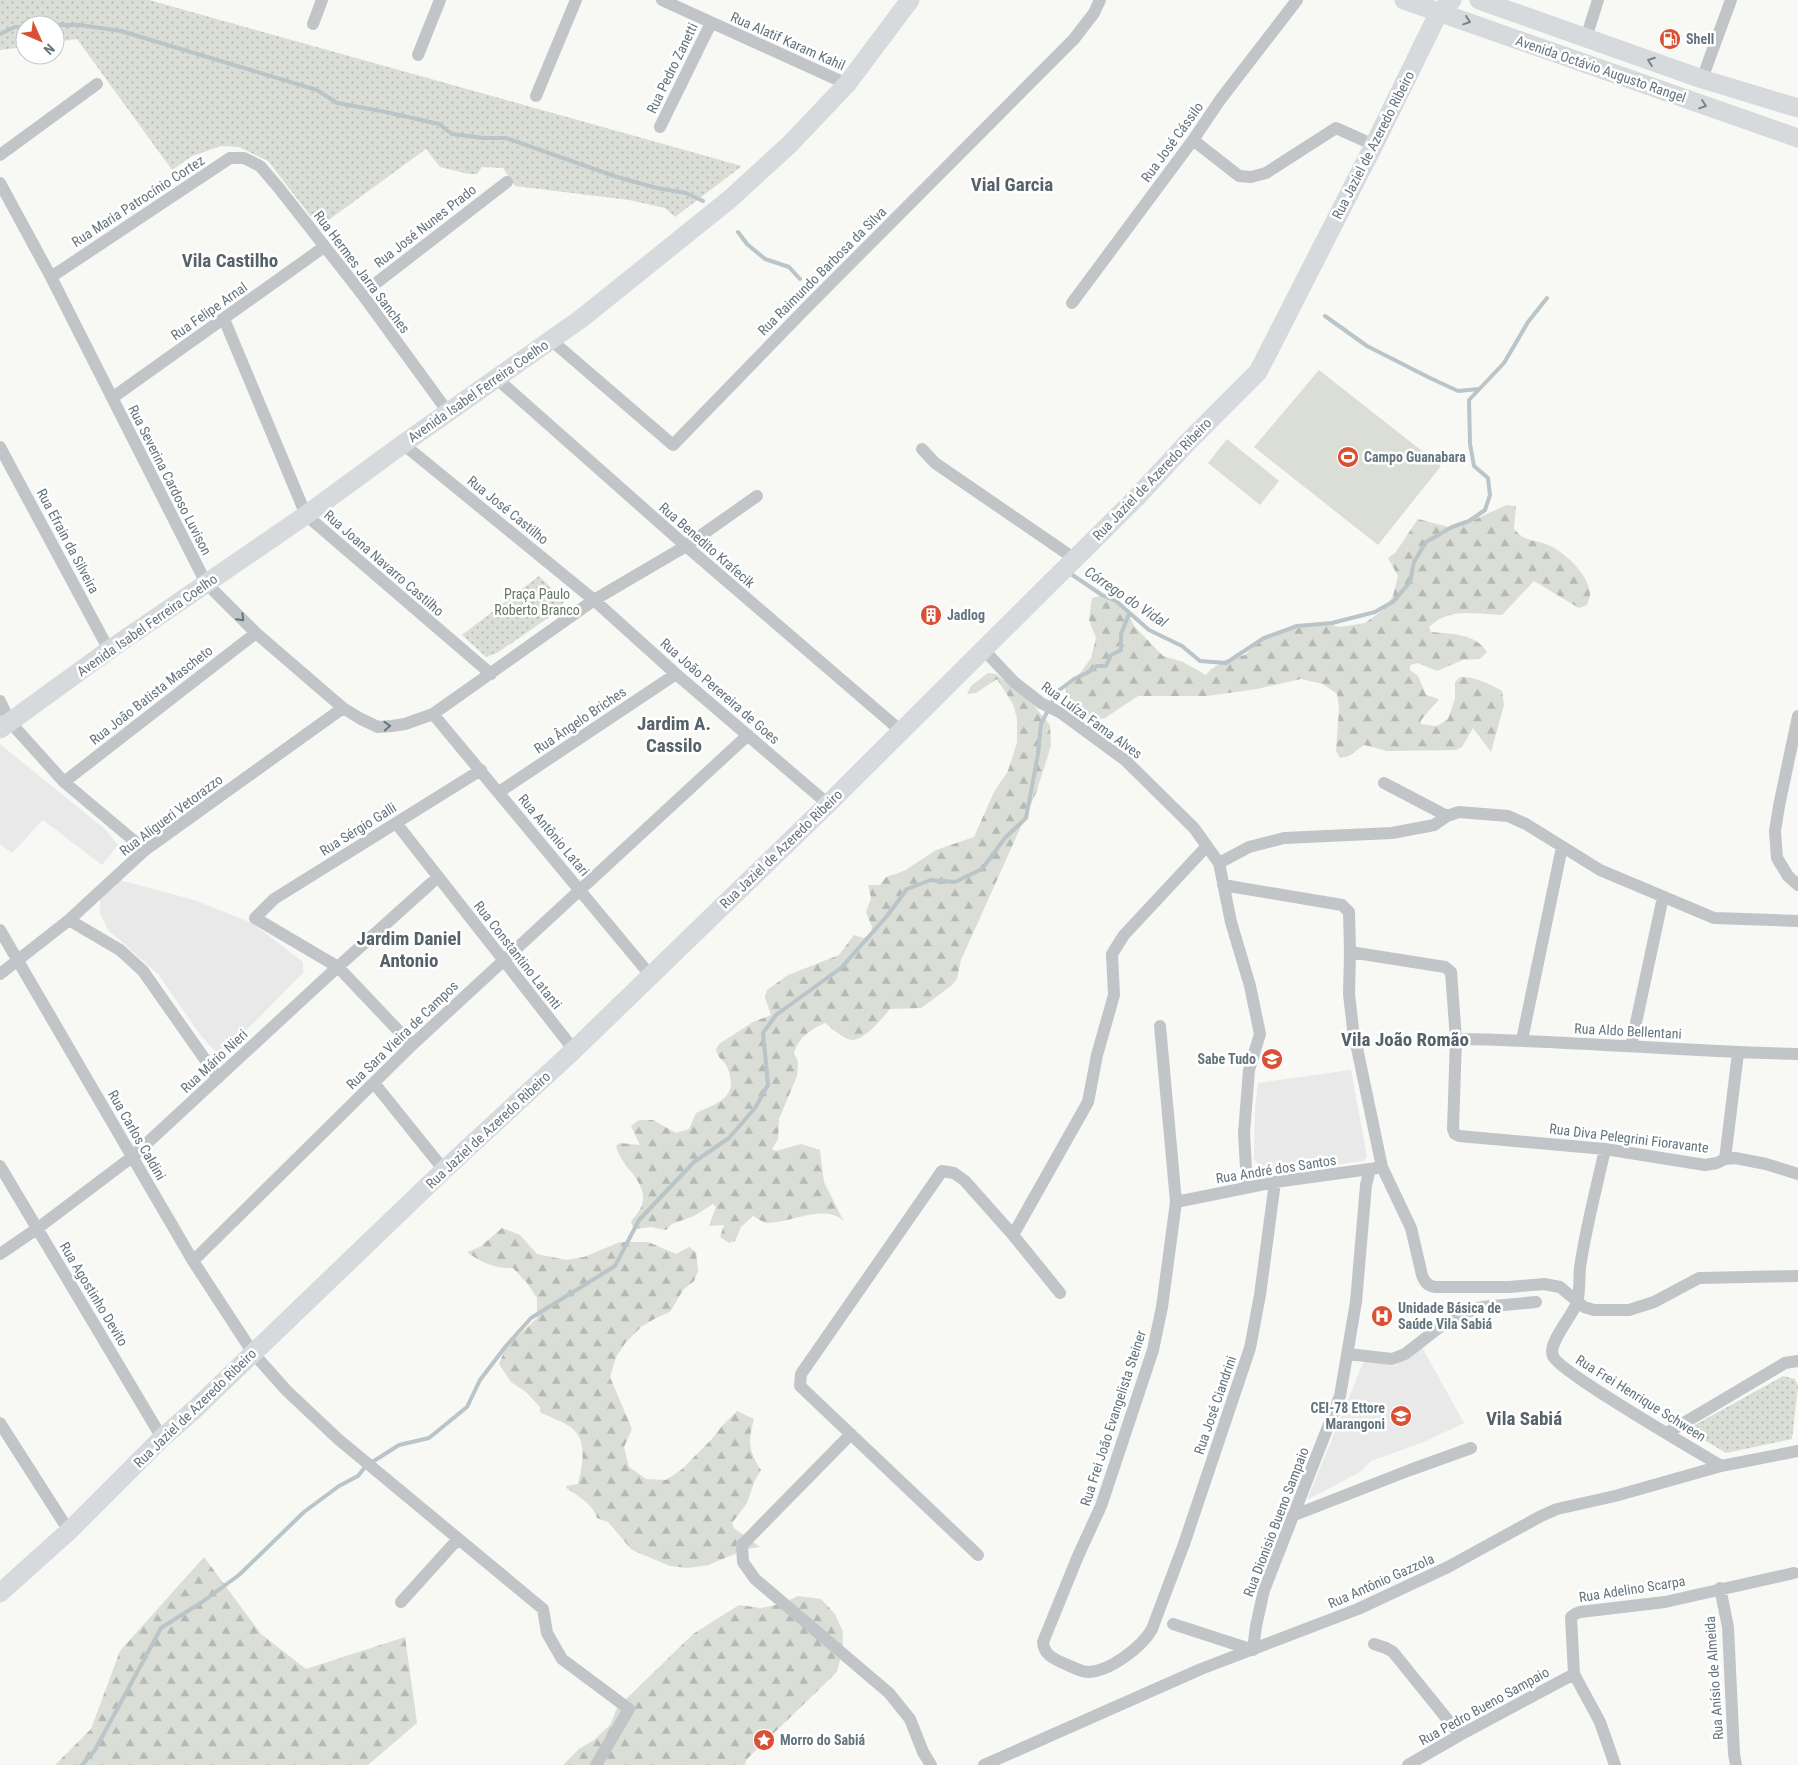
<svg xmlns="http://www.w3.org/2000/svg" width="1798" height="1765" font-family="'Roboto Condensed',sans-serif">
<defs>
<pattern id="grass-dots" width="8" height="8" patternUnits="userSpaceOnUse" patternTransform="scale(1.25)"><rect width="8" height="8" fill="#daded6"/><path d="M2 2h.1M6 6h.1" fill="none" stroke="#b4b9b3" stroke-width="1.8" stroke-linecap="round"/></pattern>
<pattern id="forest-firs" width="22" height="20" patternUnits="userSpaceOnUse" patternTransform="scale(1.25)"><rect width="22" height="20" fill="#daded6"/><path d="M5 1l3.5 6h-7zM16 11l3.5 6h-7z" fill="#b4b9b3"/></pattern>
</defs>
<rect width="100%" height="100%" fill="#f8f8f5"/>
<!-- built -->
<path fill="#e8e9e8" d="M 0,744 L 106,830 L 118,845 L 102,865 L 43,820 L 12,853 L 0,844 Z
M 120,880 L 194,900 L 252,923 L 303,962 L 303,973 L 227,1050 L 215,1051 L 201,1036 L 158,974 L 108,930 L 100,913 L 100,899 Z
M 1351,1070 L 1367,1157 L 1363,1161 L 1268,1174 L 1261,1169 L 1254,1159 L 1255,1110 L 1258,1083 Z
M 1419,1342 L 1464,1423 L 1424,1442 L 1371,1461 L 1360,1472 L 1307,1500 L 1363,1363 L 1368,1361 L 1395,1366 Z"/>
<!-- grass -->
<path fill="url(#grass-dots)" d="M 0,0 L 149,0 L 742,166 L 675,217 L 665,208 L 629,200 L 515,186 L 503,168 L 482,167 L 477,174 L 469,174 L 440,167 L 426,149 L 319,227 L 268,161 L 239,147 L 221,146 L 192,156 L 172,170 L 77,39 L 55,42 L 55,25 L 25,25 L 25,47 L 0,50 Z
M 539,576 L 564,600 L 561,609 L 497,653 L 486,657 L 462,635 Z
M 1783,1376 L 1795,1379 L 1798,1386 L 1792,1439 L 1726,1453 L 1706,1441 L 1693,1431 L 1693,1426 Z"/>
<!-- forest -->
<path fill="url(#forest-firs)" d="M 1507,505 L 1516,506 L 1514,529 C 1528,544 1532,538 1548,545 C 1564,551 1590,576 1590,594 C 1590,597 1588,601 1587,605 L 1579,608 L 1534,581 L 1502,615 C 1476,614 1449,607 1429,627 L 1431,632 C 1451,634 1475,633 1487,652 L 1480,659 L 1463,660 L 1437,671 L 1418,663 L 1410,665 L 1410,670 L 1418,676 L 1426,695 L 1439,699 L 1421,720 L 1421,724 L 1437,726 L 1448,719 L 1455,699 L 1455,682 L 1460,677 C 1474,676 1490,684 1502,691 L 1504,705 L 1491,752 L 1473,728 L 1462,747 L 1456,750 L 1387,751 L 1364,745 L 1349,756 L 1340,758 L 1336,751 L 1339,708 L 1337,694 L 1323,684 L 1301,679 L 1257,689 L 1207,696 L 1138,696 L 1105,718 L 1085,722 L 1070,707 L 1065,687 L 1081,672 L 1091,658 L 1096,638 L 1089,620 L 1092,598 L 1112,593 L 1126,608 L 1134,626 L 1163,656 L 1183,662 L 1206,675 L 1210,670 L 1225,660 L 1245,655 L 1260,641 L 1278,634 L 1320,622 L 1340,627 L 1365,623 L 1383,610 L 1393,596 L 1398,576 L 1388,558 L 1395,553 L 1418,519 L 1449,527 L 1469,522 Z
M 988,673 L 996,674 L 1029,700 L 1050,725 L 1051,746 L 1036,793 L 961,960 L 957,979 L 951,986 L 921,1008 L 890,1009 C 882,1018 862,1045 848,1039 C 840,1036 832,1028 825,1023 C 811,1029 798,1038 794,1053 L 798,1062 L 797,1076 L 779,1119 L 778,1139 L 772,1149 L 776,1151 L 801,1144 L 820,1150 L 824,1182 L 843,1220 C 822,1204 791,1223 767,1223 C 763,1223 758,1218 753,1216 L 741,1227 L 735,1241 L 729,1243 L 720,1237 L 724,1225 L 709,1226 L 716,1207 L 713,1204 L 694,1216 L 672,1224 L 666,1230 L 651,1227 L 634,1229 L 631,1222 C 634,1217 640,1211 642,1205 C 649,1181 620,1167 616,1146 L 620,1143 L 640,1145 L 631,1126 L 639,1120 L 653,1120 L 676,1133 L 689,1129 L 696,1113 C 713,1105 736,1099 730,1076 C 729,1072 728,1068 726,1065 C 722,1059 717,1057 716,1049 L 719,1044 L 753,1022 L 771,1015 L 765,998 L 767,990 L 788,975 L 839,955 L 854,935 L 864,938 L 871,933 L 872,927 L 866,912 L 871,898 L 868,885 L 880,885 L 886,877 L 904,871 L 936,850 L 974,837 L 994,792 L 1008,771 L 1017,742 L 1017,719 L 1013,704 L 997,679 L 976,693 L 967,694 L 971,686 Z
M 502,1228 L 520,1235 L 537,1254 L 566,1260 L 584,1257 L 620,1242 L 648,1242 L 676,1254 L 689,1247 L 696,1252 L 698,1271 L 694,1281 L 683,1290 L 670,1312 L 656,1318 L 641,1327 L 626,1342 L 616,1357 L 610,1377 L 632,1429 L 624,1447 L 629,1467 L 646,1479 L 666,1480 L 681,1470 L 711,1440 L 722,1426 L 737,1411 L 754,1419 C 748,1442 748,1450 761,1470 L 755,1480 L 747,1503 L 732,1523 L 734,1528 L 760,1547 L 747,1549 L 708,1565 L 688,1568 L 670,1566 L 632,1550 L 608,1522 L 597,1518 C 594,1505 577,1495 566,1488 L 566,1486 L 578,1484 C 582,1468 587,1444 575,1431 C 568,1423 549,1417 540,1412 L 540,1407 L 526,1392 L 511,1382 L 499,1364 L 506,1347 L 537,1318 L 537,1298 L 527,1283 L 513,1268 C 496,1269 480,1262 467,1252 L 480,1247 Z
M 204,1557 L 261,1634 L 306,1669 L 405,1637 L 417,1723 L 368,1765 L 55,1765 L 91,1729 L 120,1651 Z
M 798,1596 L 821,1599 L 835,1614 L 843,1632 L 842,1652 L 837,1672 L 746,1760 L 745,1765 L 563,1765 L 579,1749 L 594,1740 L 610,1725 L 617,1708 L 693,1634 L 739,1605 L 761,1608 L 781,1604 Z"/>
<!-- pitch -->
<path fill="#daded6" d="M 1319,370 L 1441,466 L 1378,545 L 1254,447 Z
M 1227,439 L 1279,481 L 1260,505 L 1208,463 Z"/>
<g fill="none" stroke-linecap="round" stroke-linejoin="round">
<!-- stream -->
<path stroke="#b9c5c8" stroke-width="4" d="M 55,25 L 80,25 L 121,31 L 317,90 L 337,103 L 381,111 L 439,124 L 452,134 L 484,138 L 506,138 L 617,177 L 657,188 L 686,193 L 703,201
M 0,34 L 15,27 L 25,27
M 738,232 L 747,244 L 765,259 L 789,267 L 800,279
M 1325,316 L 1367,346 L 1430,378 L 1458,391 L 1479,389
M 1071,574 L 1102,595 L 1116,601 L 1149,630 L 1182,646 L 1200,661 L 1226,663 L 1264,638 L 1297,626 L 1332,623 L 1375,612 L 1394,601 L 1410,582 L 1414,562 L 1426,542 L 1452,527 L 1469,521 L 1485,510 L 1490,495 L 1488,478 L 1474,466 L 1470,444 L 1469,400 L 1504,363 L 1528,322 L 1547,298
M 82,1765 L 95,1750 L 161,1628 L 202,1602 L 239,1575 L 304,1512 L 339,1486 L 358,1476 L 366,1466 L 399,1445 L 429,1438 L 467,1407 L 480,1380 L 506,1346 L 531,1318 L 615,1266 L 639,1220 L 694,1162 L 729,1138 L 755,1108 L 768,1085 L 763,1033 L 776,1015 L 841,968 L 887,916 L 907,889 L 931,880 L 955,882 L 982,869 L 1005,838 L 1026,818 L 1038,754 L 1041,724 L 1058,691 L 1074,679 L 1087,673 L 1097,666 L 1106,666 L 1111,655 L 1121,650 L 1121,634 L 1129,614"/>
<!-- street -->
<path stroke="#c1c5c8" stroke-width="12" d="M 662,0 L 847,84
M 313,24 L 322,0
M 1586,38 L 1598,0
M 418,55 L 440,0
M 1702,79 L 1731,0
M 536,96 L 576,0
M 660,127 L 711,23
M 1193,140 L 1239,176 L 1251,177 L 1266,173 L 1336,128 L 1374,145
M 0,155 L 97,84
M 0,183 L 51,277 L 206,583 L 256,633 L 343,708 L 361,719 L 378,727 L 392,726 L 405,724 L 433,714 L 594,600 L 686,546 L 757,496
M 51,277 L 230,158 L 244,158 L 260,166 L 278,187 L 362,294 L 448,412
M 362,294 L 507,182
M 1072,303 L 1193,140 L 1220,100 L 1297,0
M 224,319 L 306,515 L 491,674
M 551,340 L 673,445 L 808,306 L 1074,39 L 1094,13 L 1100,0
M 496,378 L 686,546 L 901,731
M 112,398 L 324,247
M 403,444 L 594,600 L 676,674 L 828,804
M 0,447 L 109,650
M 922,449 L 935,463 L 1075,559
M 984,650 L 1014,682 L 1041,703 L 1061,713 L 1125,760 L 1194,828 L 1219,863 L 1231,922 L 1250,986 L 1260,1034 L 1249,1070 L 1244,1133 L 1247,1187
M 0,701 L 10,722 L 64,782 L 145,850
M 433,714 L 651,976
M 1798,716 L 1779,806 L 1775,831 L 1777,858 L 1788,876 L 1798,885
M 64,782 L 256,633
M 1384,783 L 1447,816
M 499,792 L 676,674
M 396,823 L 574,1050
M 1219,863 L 1249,847 L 1284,838 L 1392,833 L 1434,825 L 1447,816 L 1459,812 L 1508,816 L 1526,824 L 1600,870 L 1714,918 L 1798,921
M 1223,885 L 1342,905 L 1349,912 L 1350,952 L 1445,967 L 1451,972 L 1456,1039 L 1453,1129 L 1455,1134 L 1459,1136 L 1605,1149 L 1705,1165 L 1717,1163 L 1725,1159 L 1735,1158 L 1766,1164 L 1798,1174
M 69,920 L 120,950 L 143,971 L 218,1078
M 0,930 L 193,1261 L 253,1353 L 287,1391 L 338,1439 L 543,1609 L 547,1633 L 562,1659 L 629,1709 L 596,1765
M 1350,952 L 1349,994 L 1353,1029 L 1382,1167 L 1411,1228 L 1422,1275 C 1425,1283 1427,1285 1435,1287 L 1509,1287 L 1544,1284 L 1560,1287 L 1584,1307 L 1594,1310 L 1629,1310 L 1654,1302 L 1699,1278 L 1798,1276
M 0,974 L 69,920 L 145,850 L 343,708
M 1160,1026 L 1176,1202 L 1162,1307 L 1153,1350 L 1101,1506 L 1078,1556 L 1043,1642 C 1044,1654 1052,1658 1063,1663 C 1071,1666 1080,1672 1089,1672 C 1110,1671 1142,1647 1152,1629 L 1184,1544 L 1250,1348 L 1260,1295 L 1275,1182
M 1456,1039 C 1570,1040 1684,1052 1798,1054
M 1522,1040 L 1562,847
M 412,1045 L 338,967 L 255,918 L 274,899 L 481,770
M 1631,1046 L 1663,897
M 374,1083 L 444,1170
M 1605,1149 C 1597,1186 1587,1223 1581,1261 C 1578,1274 1581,1289 1577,1302 C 1573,1316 1547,1343 1553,1356 C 1558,1371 1698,1452 1721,1466
M 1725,1159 L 1738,1053
M 0,1166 L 162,1438
M 1176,1202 L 1275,1182 L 1377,1168
M 1013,1235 L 1088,1102 L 1097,1055 L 1114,995 L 1112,954 L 1124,935 L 1207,846
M 0,1254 L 38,1228 L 132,1157 L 330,974 L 438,877
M 193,1261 L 412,1045 L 748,735
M 1348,1354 L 1392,1359 L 1405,1354 L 1454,1316 L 1482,1307 L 1536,1302
M 0,1423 L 69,1531
M 1667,1433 L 1785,1363 L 1798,1361
M 851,1434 L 742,1545 L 743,1562 L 755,1579 L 889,1693 L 910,1719 L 923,1752 L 931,1765
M 1292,1516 L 1410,1470 L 1471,1448
M 978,1555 L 800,1386 L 801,1374 L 942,1171 L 954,1173 L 965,1181 L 1013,1235 L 1060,1293
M 1720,1588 L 1728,1627 L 1734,1754 L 1736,1765
M 401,1602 L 458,1539
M 1173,1624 L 1253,1650 L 1256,1626 L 1264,1590 L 1340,1396 L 1356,1302 L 1366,1185 L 1370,1169
M 1374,1644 L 1386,1648 L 1393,1652 L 1460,1735
M 984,1765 L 1201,1669 L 1358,1609 L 1448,1567 L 1541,1516 L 1557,1509 L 1615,1496 L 1721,1466 L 1798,1451
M 1408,1765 L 1460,1735 L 1574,1674
M 1615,1765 L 1600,1722 L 1574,1674 L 1571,1617 L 1575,1614 L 1580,1612 L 1665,1602 L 1794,1573"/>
<!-- secondary -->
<path stroke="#d6dadd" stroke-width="19" d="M 1404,0 L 1798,138
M 1479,0 L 1702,79 L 1798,108
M 0,729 L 109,650 L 306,515 L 403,444 L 582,318 L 730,199 L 790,144 L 847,84 L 910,0
M 0,1593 L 69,1531 L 162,1438 L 195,1409 L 444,1170 L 574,1050 L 828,804 L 1137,497 L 1186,444 L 1258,372 L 1374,145 L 1439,12 L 1452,0"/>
</g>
<!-- one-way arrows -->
<defs><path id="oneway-chevron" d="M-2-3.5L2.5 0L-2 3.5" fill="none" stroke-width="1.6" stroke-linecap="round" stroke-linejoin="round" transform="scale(1.25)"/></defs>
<g stroke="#75848c">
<use href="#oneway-chevron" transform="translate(1467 21) rotate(19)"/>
<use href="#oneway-chevron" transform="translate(1651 61) rotate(-160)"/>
<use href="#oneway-chevron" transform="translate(1703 105) rotate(19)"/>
</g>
<g stroke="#64757e">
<use href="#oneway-chevron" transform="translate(241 618) rotate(45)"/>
<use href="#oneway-chevron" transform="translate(387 726) rotate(-3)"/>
</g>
<!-- icons -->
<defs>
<g id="fuel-disc" transform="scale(1.125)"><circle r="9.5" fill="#d95134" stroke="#fff"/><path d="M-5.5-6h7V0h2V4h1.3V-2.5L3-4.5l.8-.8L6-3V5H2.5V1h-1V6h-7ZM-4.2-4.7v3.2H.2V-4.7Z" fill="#fff"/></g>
<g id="stadium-disc" transform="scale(1.125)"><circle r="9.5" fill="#d95134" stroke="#fff"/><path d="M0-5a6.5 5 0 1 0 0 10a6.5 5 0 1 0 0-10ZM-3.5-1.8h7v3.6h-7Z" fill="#fff"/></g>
<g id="building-disc" transform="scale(1.125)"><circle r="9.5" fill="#d95134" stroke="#fff"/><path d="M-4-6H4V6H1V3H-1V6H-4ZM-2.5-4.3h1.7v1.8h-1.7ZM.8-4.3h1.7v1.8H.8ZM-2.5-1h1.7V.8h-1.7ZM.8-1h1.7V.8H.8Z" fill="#fff"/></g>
<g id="school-disc" transform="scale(1.125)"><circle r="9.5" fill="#d95134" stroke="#fff"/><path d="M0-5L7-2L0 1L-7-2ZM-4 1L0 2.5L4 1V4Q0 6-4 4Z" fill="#fff"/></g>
<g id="hospital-disc" transform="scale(1.125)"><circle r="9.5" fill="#d95134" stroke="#fff"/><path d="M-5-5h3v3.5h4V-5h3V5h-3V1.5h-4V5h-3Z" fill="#fff"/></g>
<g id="sight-disc" transform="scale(1.125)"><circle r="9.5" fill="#d95134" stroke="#fff"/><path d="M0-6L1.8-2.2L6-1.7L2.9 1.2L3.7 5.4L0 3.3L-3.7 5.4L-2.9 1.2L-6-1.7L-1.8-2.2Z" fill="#fff"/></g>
</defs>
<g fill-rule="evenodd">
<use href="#fuel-disc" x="1670" y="39"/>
<use href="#stadium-disc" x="1348" y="457"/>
<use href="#building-disc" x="931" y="615"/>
<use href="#school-disc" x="1272" y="1059"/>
<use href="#hospital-disc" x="1382" y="1316"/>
<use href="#school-disc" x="1401" y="1416"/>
<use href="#sight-disc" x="764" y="1740"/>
</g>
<g text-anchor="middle" stroke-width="5" stroke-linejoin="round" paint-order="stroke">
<!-- poi labels -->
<g font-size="14" font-weight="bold" fill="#64757e" stroke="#fff" text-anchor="start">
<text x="1686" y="44">Shell</text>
<text x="1364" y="462">Campo Guanabara</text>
<text x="947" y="620">Jadlog</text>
<text x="1256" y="1064" text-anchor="end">Sabe Tudo</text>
<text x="1398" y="1313">Unidade Básica de<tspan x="1398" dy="16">Saúde Vila Sabiá</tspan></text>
<text x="1385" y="1413" text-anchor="end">CEI-78 Ettore<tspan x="1385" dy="16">Marangoni</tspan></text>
<text x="780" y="1745">Morro do Sabiá</text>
</g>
<!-- street labels -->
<g font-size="14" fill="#64757e" stroke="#fff">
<text transform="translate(788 41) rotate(24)" y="5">Rua Alatif Karam Kahil</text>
<text transform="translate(672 68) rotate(-64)" y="5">Rua Pedro Zanetti</text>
<text transform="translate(1601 69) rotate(19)" y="5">Avenida Octávio Augusto Rangel</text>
<text transform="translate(1172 142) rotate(-54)" y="5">Rua José Cássilo</text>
<text transform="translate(1373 145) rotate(-63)" y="5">Rua Jaziel de Azeredo Ribeiro</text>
<text transform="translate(138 201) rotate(-33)" y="5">Rua Maria Patrocínio Cortez</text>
<text transform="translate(425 226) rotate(-38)" y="5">Rua José Nunes Prado</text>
<text transform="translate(822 271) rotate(-45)" y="5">Rua Raimundo Barbosa da Silva</text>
<text transform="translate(362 272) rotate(53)" y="5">Rua Hermes Jarra Sanches</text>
<text transform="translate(209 311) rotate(-35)" y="5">Rua Felipe Arnal</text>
<text transform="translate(478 391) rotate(-35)" y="5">Avenida Isabel Ferreira Coelho</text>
<text transform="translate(1152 479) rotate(-46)" y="5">Rua Jaziel de Azeredo Ribeiro</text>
<text transform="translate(170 480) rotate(63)" y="5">Rua Severina Cardoso Luvison</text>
<text transform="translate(508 510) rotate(39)" y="5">Rua José Castilho</text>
<text transform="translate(68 541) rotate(62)" y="5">Rua Efrain da Silveira</text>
<text transform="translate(707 545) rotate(41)" y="5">Rua Benedito Krafecik</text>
<text transform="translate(384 563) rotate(41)" y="5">Rua Joana Navarro Castilho</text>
<text transform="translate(147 625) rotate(-35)" y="5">Avenida Isabel Ferreira Coelho</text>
<text transform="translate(720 691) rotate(41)" y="5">Rua João Perereira de Goes</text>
<text transform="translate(151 695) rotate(-38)" y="5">Rua João Batista Mascheto</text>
<text transform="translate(580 720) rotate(-34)" y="5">Rua Ângelo Briches</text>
<text transform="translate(1092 720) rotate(36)" y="5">Rua Luíza Fama Alves</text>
<text transform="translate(171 815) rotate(-37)" y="5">Rua Aligueri Vetorazzo</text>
<text transform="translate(358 829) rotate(-32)" y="5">Rua Sérgio Galli</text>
<text transform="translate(554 835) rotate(50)" y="5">Rua Antônio Latari</text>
<text transform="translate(781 849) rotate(-44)" y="5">Rua Jaziel de Azeredo Ribeiro</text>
<text transform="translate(518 955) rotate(52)" y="5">Rua Constantino Latanti</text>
<text transform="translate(1628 1031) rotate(3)" y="5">Rua Aldo Bellentani</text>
<text transform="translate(402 1035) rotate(-44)" y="5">Rua Sara Vieira de Campos</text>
<text transform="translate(214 1061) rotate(-43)" y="5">Rua Mário Nieri</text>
<text transform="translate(488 1130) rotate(-43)" y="5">Rua Jaziel de Azeredo Ribeiro</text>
<text transform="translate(137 1135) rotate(60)" y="5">Rua Carlos Caldini</text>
<text transform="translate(1629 1138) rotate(7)" y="5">Rua Diva Pelegrini Fioravante</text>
<text transform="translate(1276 1169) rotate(-9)" y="5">Rua André dos Santos</text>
<text transform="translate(94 1294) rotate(59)" y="5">Rua Agostinho Devito</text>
<text transform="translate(1641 1398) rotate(32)" y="5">Rua Frei Henrique Schween</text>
<text transform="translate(1215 1405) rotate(-71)" y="5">Rua José Ciandrini</text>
<text transform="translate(195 1408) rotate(-44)" y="5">Rua Jaziel de Azeredo Ribeiro</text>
<text transform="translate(1113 1418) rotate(-72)" y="5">Rua Frei João Evangelista Steiner</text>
<text transform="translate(1276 1522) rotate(-69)" y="5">Rua Dionisio Bueno Sampaio</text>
<text transform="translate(1381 1581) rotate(-24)" y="5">Rua Antônio Gazzola</text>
<text transform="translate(1632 1589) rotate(-9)" y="5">Rua Adelino Scarpa</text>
<text transform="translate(1714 1678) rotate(-94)" y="5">Rua Anísio de Almeida</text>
<text transform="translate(1484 1706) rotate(-29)" y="5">Rua Pedro Bueno Sampaio</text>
</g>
<!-- park labels -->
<g font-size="14" fill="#677763" stroke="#fff">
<text x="537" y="599">Praça Paulo<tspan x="537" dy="16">Roberto Branco</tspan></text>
</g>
<!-- water labels -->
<g font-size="15" font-style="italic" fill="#647a80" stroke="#fff">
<text transform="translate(1126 597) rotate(34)" y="5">Córrego do Vidal</text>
</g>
<!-- district labels -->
<g font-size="19" font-weight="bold" fill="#56626a" stroke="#fff">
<text x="1012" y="191">Vial Garcia</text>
<text x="230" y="267">Vila Castilho</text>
<text x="674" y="730">Jardim A.<tspan x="674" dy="22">Cassilo</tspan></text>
<text x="409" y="945">Jardim Daniel<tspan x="409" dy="22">Antonio</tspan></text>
<text x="1405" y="1046">Vila João Romão</text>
<text x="1524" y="1425">Vila Sabiá</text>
</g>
</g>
<!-- north arrow -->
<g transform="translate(40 40) rotate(135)"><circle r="24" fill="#ffffff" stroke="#c1c8cb"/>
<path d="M0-4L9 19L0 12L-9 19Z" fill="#d95134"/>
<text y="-8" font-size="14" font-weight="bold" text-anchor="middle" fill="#64757e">N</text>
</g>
</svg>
